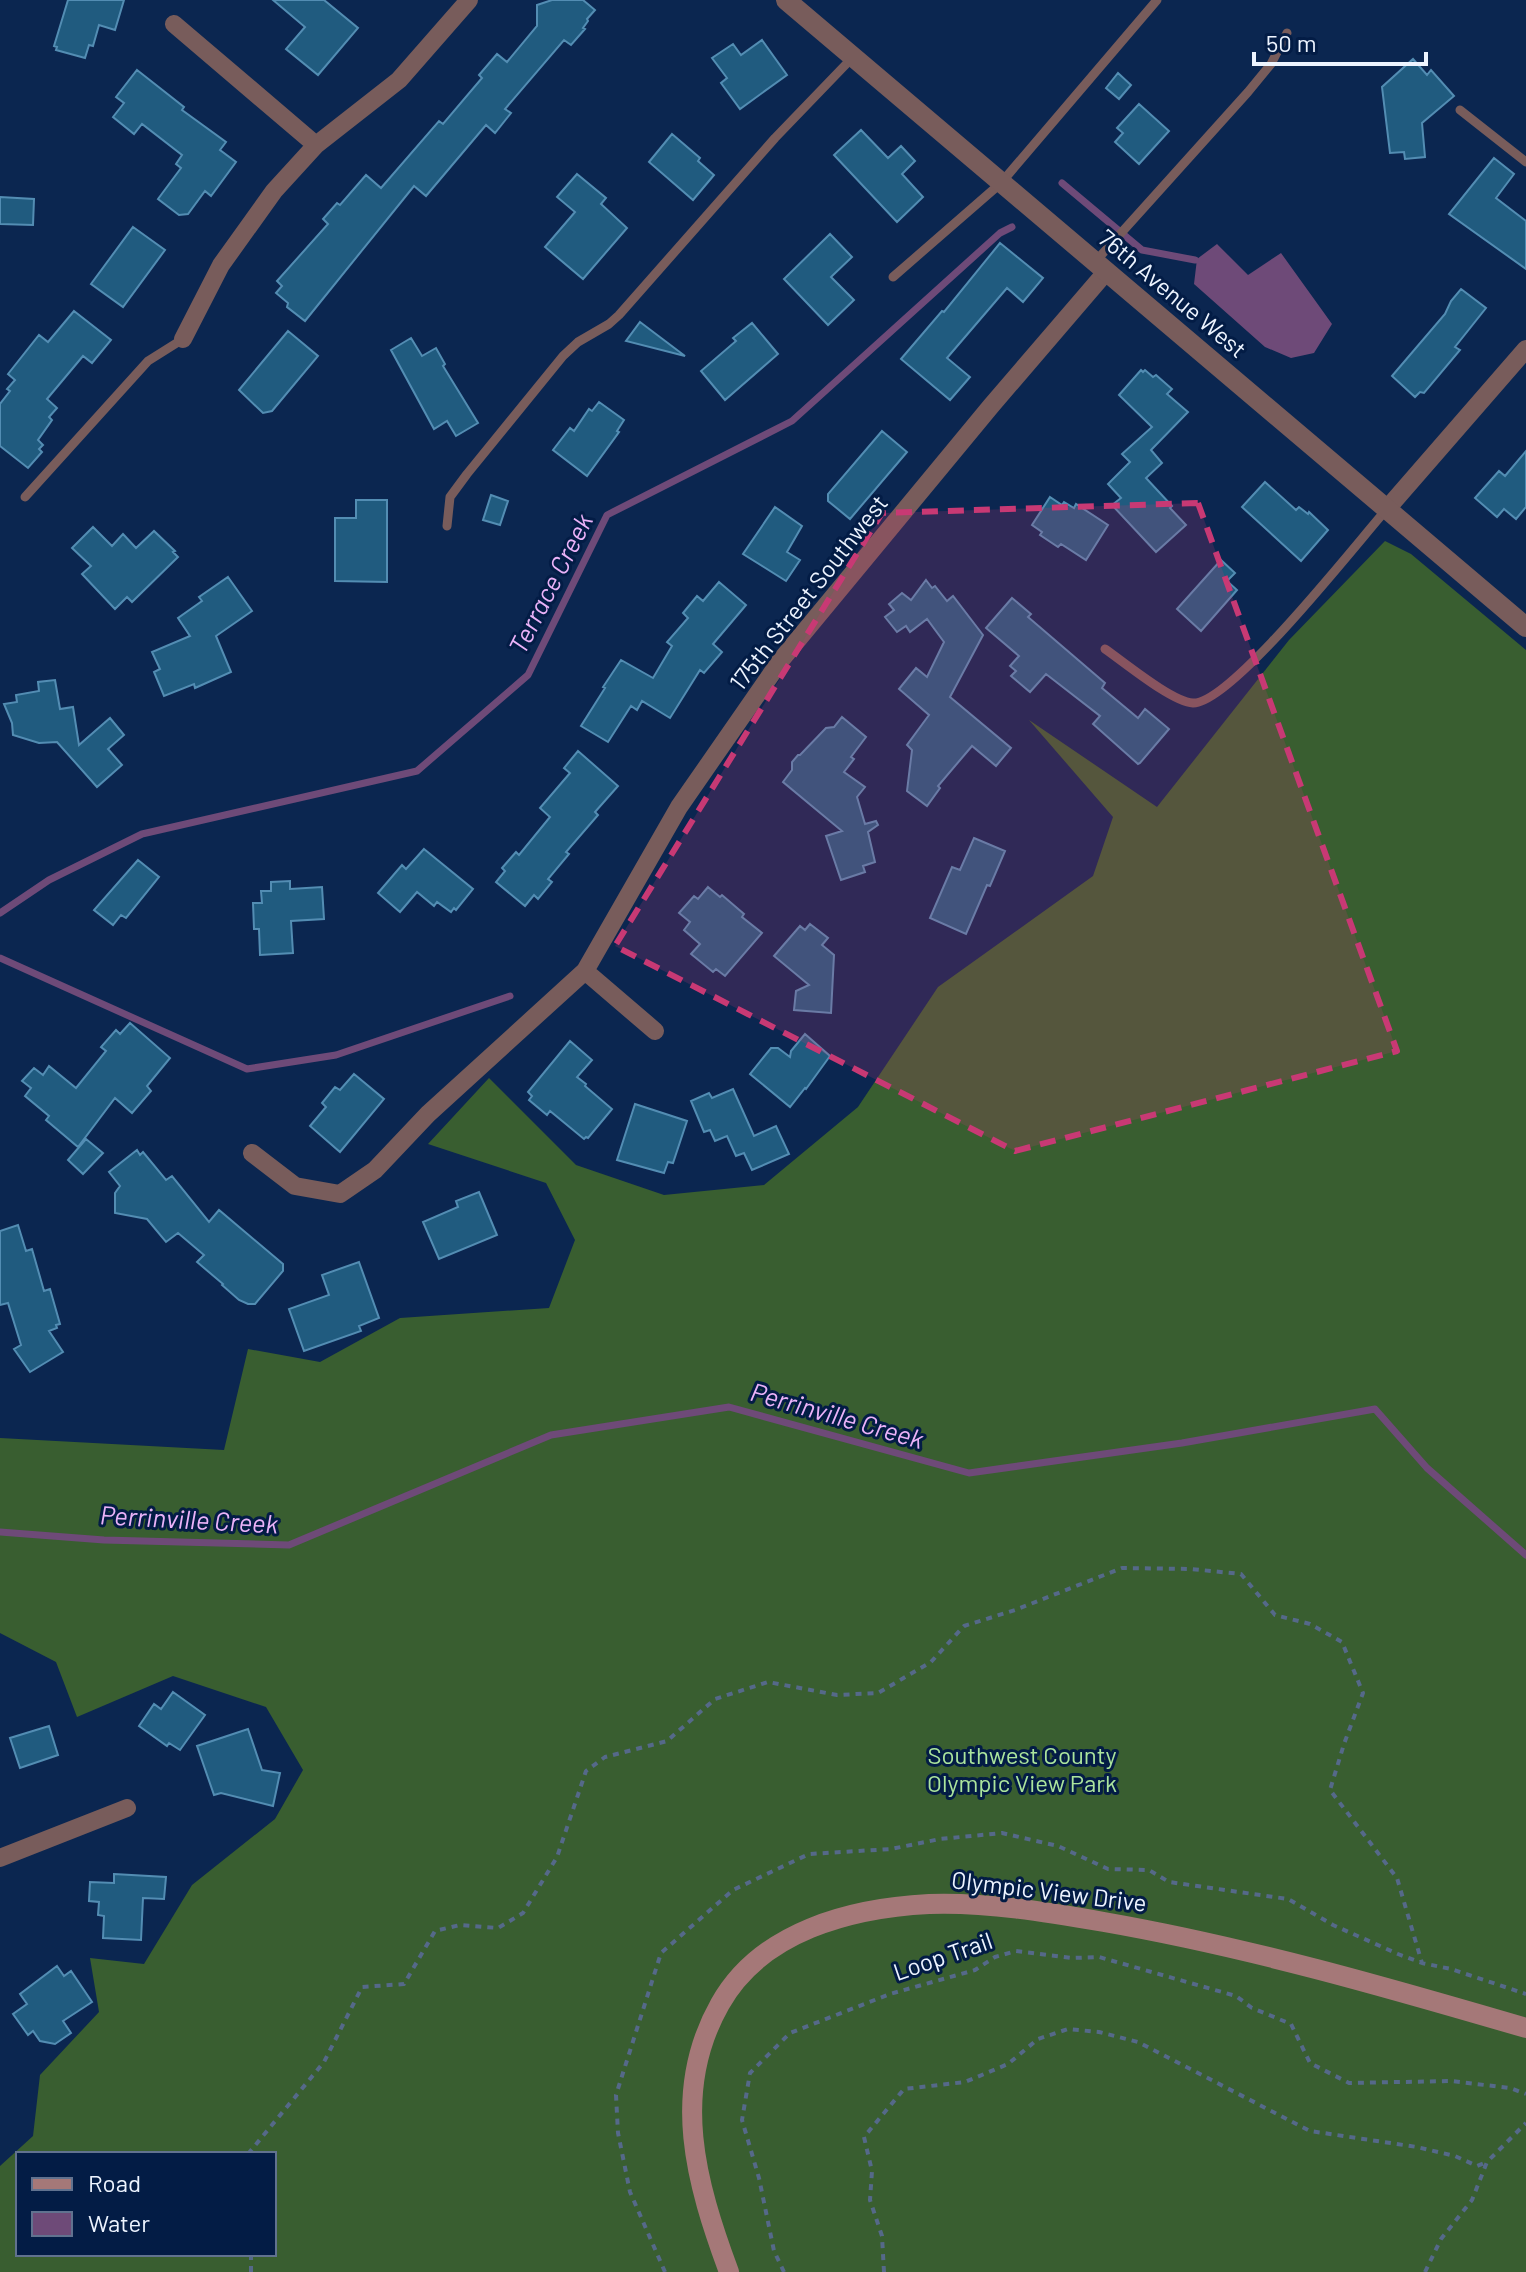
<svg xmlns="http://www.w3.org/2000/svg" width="1526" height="2272" font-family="Barlow,sans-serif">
<rect width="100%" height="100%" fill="#0b2650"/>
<!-- forest -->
<path fill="#395e30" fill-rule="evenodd" d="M 1385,541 L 1411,554 L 1526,650 L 1526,2272 L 0,2272 L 0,2166 L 33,2136 L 40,2075 L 99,2012 L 90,1958 L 144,1964 L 192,1885 L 275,1819 L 303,1770 L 266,1707 L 173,1676 L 77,1717 L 56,1662 L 0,1633 L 0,1438 L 224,1450 L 248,1349 L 320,1362 L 400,1318 L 549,1308 L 575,1240 L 546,1183 L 428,1144 L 489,1078 L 576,1165 L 664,1195 L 764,1185 L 858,1107 L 938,987 L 1093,876 L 1113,817 L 1029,720 L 1157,807 L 1289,640 ZM 18,2154 L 274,2154 L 274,2254 L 18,2254 Z"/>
<!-- water -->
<path fill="#6e4a78" d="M 1217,244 L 1248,275 L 1281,253 L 1332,324 L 1314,353 L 1291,358 L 1265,347 L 1194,284 L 1197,259 Z"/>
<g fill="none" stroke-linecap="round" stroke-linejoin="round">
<!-- stream -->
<path stroke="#6e4a78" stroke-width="7" d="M 1062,183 L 1142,250 L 1195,260
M 0,913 L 49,880 L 142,834 L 417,771 L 528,675 L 607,515 L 792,421 L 1000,233 L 1012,227
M 0,958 L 247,1069 L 336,1055 L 510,996
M 0,1532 L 104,1540 L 289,1545 L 551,1435 L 729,1407 L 969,1473 L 1182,1443 L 1375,1409 L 1427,1468 L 1526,1555"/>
</g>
<!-- building -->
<path fill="#205b7f" stroke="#538db3" stroke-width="2" d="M 68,0 L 124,0 L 115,30 L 99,25 L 93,46 L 89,45 L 85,58 L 56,50 L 57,47 L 54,46 Z
M 273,0 L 324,0 L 358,28 L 318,75 L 286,49 L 305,27 Z
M 552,0 L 583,0 L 595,10 L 587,19 L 588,21 L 583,28 L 585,29 L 571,45 L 564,40 L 505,109 L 511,113 L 495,133 L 486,125 L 426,196 L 414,186 L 305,321 L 287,307 L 288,303 L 276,293 L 282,286 L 277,281 L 328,224 L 323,219 L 337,203 L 340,205 L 366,175 L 381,188 L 439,121 L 443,124 L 482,78 L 479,75 L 497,54 L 507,62 L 537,26 L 537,5 Z
M 762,40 L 787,75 L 740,109 L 721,83 L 727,78 L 712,58 L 733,44 L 741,55 Z
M 1413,59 L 1427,75 L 1431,70 L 1454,96 L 1422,123 L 1425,157 L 1405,159 L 1404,152 L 1390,153 L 1382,87 Z
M 137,70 L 184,107 L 182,110 L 226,142 L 220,150 L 236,162 L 211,196 L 205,191 L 188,214 L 179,215 L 158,199 L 181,168 L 176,164 L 182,155 L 142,124 L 134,134 L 113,117 L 124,103 L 116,97 Z
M 1118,73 L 1131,85 L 1119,99 L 1106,88 Z
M 1139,104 L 1169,131 L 1139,164 L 1115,142 L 1123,133 L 1117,128 Z
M 861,130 L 888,158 L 901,146 L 915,161 L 902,174 L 923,197 L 897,222 L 834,155 Z
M 672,134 L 700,158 L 698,161 L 714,175 L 693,200 L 649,162 Z
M 1494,158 L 1514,174 L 1496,198 L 1526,221 L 1526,269 L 1449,214 Z
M 577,174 L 606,198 L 601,204 L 627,228 L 583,279 L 545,247 L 575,212 L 557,197 Z
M 0,197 L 34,199 L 33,225 L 0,224 Z
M 133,227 L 165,250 L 123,307 L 91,284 Z
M 830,234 L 852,257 L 831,277 L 854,300 L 828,325 L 784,279 Z
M 1000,243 L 1043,278 L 1023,302 L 1007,288 L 947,358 L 970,377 L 950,400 L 901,359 L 942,311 L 944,312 Z
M 1461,289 L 1486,308 L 1455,347 L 1460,350 L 1424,393 L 1420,392 L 1415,397 L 1392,376 L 1445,314 L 1451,301 Z
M 74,311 L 111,340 L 92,363 L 83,356 L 47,399 L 57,408 L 49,417 L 52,420 L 38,440 L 43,445 L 39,449 L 42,452 L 28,468 L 0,446 L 0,404 L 10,391 L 7,389 L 15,380 L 8,374 L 39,335 L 48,342 Z
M 640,322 L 685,356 L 626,341 Z
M 752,323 L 778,354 L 725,400 L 701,371 L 736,341 L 733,338 Z
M 288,331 L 318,356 L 272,411 L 263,413 L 239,390 Z
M 411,338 L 422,356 L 436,348 L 445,364 L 443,366 L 478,423 L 456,436 L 447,421 L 434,429 L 391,350 Z
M 1141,370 L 1143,372 L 1145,370 L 1153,377 L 1156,375 L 1172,389 L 1167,394 L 1188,412 L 1151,450 L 1162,463 L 1146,478 L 1172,506 L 1170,508 L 1186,525 L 1156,552 L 1112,505 L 1121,498 L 1108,484 L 1130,462 L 1122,454 L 1152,427 L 1119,395 Z
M 599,402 L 624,420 L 617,431 L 619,432 L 587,476 L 553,450 L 570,428 L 574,431 L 589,409 L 592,411 Z
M 882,431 L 907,452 L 850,519 L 828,501 L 828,494 Z
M 1526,451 L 1526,507 L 1516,519 L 1504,509 L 1497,517 L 1475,498 L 1499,471 L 1505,476 Z
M 1265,482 L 1296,510 L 1299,507 L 1308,514 L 1309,512 L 1328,530 L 1301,561 L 1242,507 Z
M 491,495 L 508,501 L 500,525 L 483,520 Z
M 1050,497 L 1062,505 L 1064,502 L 1074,508 L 1076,504 L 1108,525 L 1086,560 L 1061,544 L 1058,547 L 1040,535 L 1042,532 L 1032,525 Z
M 356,500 L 387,500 L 387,582 L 335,581 L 335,518 L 356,518 Z
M 775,507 L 802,526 L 787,552 L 800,560 L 786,581 L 743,554 Z
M 93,527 L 112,546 L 123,534 L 136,548 L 154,531 L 175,551 L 173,552 L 178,557 L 132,602 L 127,597 L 115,609 L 82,574 L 91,566 L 72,548 Z
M 1221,560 L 1235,573 L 1227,581 L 1237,590 L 1201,631 L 1177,609 Z
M 228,577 L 252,611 L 216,636 L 231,672 L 195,688 L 194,684 L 164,696 L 154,672 L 160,669 L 152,652 L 190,636 L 178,618 L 202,601 L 199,597 Z
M 926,580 L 932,588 L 935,586 L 947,601 L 953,596 L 983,635 L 950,697 L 1011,748 L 996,766 L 972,746 L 938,786 L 940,788 L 927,806 L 907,791 L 912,750 L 907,745 L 929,715 L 899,689 L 916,668 L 927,677 L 944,642 L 927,619 L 910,632 L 906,626 L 897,632 L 885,617 L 894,610 L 889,604 L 902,593 L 911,600 Z
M 719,582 L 746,605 L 713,644 L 722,652 L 704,673 L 700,670 L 670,718 L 642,701 L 637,710 L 631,706 L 608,742 L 581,726 L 605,688 L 603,687 L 621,660 L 653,678 L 672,646 L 667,642 L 688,618 L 683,613 L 697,596 L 703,601 Z
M 1012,598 L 1031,614 L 1028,617 L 1105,683 L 1102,688 L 1138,718 L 1145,709 L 1169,729 L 1140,763 L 1138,764 L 1093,724 L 1100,716 L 1046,674 L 1030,692 L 1011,676 L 1016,671 L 1010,666 L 1019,656 L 986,628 Z
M 55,680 L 60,709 L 73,707 L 79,745 L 110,718 L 124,735 L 108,749 L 122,765 L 97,787 L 57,742 L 39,743 L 13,735 L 12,723 L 4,704 L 17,702 L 16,695 L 39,691 L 38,682 Z
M 842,717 L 866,737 L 851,757 L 854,759 L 844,772 L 865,787 L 857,797 L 865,824 L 876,821 L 878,825 L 868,832 L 875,862 L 863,866 L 865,872 L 841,880 L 826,836 L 842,831 L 783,782 L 792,770 L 792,762 L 798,755 L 800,755 L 826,728 L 834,727 Z
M 578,751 L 618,786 L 595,812 L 598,815 L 566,852 L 569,854 L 548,879 L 552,882 L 538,899 L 534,895 L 525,906 L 496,882 L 505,871 L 502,868 L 516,852 L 519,855 L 550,817 L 540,808 L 570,773 L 564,768 Z
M 974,838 L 1005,851 L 990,886 L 987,885 L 966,934 L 930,918 L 952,867 L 960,870 Z
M 424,849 L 473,889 L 456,910 L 454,908 L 451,912 L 437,902 L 434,906 L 417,892 L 400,912 L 378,893 L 402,865 L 406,869 Z
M 138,860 L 159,877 L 126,918 L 121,915 L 113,925 L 94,910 Z
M 290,881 L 290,889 L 322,887 L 324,919 L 291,921 L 293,953 L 260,955 L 259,929 L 254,929 L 253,903 L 262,903 L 261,891 L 271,891 L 271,882 Z
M 708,887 L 720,897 L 722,895 L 744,914 L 742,917 L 762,933 L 725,976 L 716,969 L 713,972 L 691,954 L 700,944 L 684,930 L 690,922 L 679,913 L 694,896 L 698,899 Z
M 810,924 L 828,938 L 822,945 L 834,955 L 831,1013 L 794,1010 L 796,991 L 809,985 L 774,956 L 800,926 L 805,930 Z
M 130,1023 L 170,1058 L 147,1086 L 151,1091 L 132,1113 L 115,1098 L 78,1147 L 46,1120 L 49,1116 L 25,1096 L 31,1088 L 22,1081 L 34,1068 L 43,1075 L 49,1066 L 76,1088 L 106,1051 L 101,1047 L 116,1030 L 120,1034 Z
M 805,1034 L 830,1056 L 806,1089 L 805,1088 L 790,1107 L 750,1074 L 771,1048 L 778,1048 L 790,1057 L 791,1051 Z
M 570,1041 L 592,1060 L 577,1077 L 586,1084 L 585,1086 L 612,1109 L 588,1138 L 586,1137 L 584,1139 L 550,1111 L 547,1115 L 529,1100 L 532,1096 L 528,1092 Z
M 354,1074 L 384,1099 L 340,1152 L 310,1126 L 326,1107 L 322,1103 L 335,1087 L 340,1090 Z
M 733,1089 L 754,1136 L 776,1126 L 789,1154 L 752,1170 L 744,1153 L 736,1156 L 727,1136 L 715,1141 L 710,1130 L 704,1132 L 691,1101 L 709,1093 L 712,1098 Z
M 635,1104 L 687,1121 L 673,1163 L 668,1162 L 664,1173 L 617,1160 Z
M 86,1139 L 103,1153 L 83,1174 L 68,1160 Z
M 137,1150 L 140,1155 L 143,1152 L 166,1180 L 172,1176 L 209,1222 L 219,1210 L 283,1264 L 283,1271 L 255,1304 L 248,1304 L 239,1300 L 222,1285 L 223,1284 L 197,1262 L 204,1255 L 178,1233 L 166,1242 L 147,1219 L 115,1213 L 115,1193 L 120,1186 L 109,1172 Z
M 479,1192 L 497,1235 L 439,1259 L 423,1222 L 458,1207 L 456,1201 Z
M 18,1225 L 26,1251 L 32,1249 L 44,1291 L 50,1289 L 60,1324 L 56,1325 L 57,1328 L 49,1331 L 63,1352 L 30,1372 L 14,1349 L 21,1345 L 8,1303 L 0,1305 L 0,1231 Z
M 359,1262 L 379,1318 L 359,1326 L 361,1331 L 304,1351 L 289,1309 L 329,1295 L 322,1275 Z
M 173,1692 L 205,1715 L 180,1750 L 169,1743 L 167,1746 L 139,1726 L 154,1704 L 161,1709 Z
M 49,1726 L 58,1755 L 20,1768 L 10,1738 Z
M 248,1729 L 262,1770 L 280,1773 L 273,1806 L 221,1793 L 214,1795 L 197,1746 Z
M 114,1874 L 166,1877 L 164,1899 L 143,1898 L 141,1940 L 103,1938 L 104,1916 L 98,1915 L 99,1902 L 89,1901 L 90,1882 L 114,1883 Z
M 57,1966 L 64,1976 L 71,1971 L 92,2002 L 63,2021 L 71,2033 L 55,2044 L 40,2041 L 33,2031 L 28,2035 L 13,2014 L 27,2004 L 20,1994 Z"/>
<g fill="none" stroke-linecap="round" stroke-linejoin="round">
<!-- path -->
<path stroke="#556989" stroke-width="4" stroke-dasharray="6 6" stroke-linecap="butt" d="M 248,2154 L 324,2062 L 362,1987 L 404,1984 L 435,1931 L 460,1925 L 498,1928 L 523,1913 L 557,1857 L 586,1771 L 605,1757 L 667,1741 L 715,1699 L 768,1682 L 837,1695 L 878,1693 L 931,1662 L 964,1626 L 1015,1610 L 1122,1568 L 1191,1569 L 1241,1574 L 1275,1615 L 1310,1624 L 1342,1642 L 1363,1693 L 1344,1744 L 1330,1790 L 1397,1878 L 1422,1963
M 251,2254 L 251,2272
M 665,2272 L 630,2192 L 618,2133 L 616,2095 L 661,1953 L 733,1890 L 809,1854 L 891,1849 L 940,1839 L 1002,1833 L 1058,1846 L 1108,1869 L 1149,1870 L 1169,1882 L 1288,1899 L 1333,1925 L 1398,1954 L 1422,1963 L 1451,1969 L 1526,1994
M 784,2272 L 774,2251 L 759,2178 L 742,2120 L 750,2073 L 790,2033 L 890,1994 L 975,1970 L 995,1957 L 1016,1951 L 1072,1958 L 1099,1957 L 1236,1996 L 1252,2008 L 1291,2024 L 1310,2063 L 1349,2083 L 1451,2081 L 1510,2088 L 1526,2094
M 884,2272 L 882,2236 L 870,2200 L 872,2171 L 864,2137 L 904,2089 L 965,2082 L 1008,2064 L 1038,2039 L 1068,2029 L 1099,2032 L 1138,2042 L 1310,2131 L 1417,2147 L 1455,2156 L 1477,2166 L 1487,2162
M 1425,2272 L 1441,2239 L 1472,2200 L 1487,2162 L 1526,2123"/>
<!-- service -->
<path stroke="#785c5b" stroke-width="9" d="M 1460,110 L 1526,162
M 1095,262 L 1248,92 L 1271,64 L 1287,33
M 893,277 L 1001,183 L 1157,0
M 25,497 L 148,361 L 183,339
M 447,526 L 450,497 L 467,474 L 563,356 L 578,342 L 609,324 L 619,315 L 775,138 L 853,57
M 1105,649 C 1124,662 1172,702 1193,703 C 1231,704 1356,544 1386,510"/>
<!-- minor -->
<path stroke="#785c5b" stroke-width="18" d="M 174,24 L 316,145
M 183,339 L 221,265 L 274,191 L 316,145 L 399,80 L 469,0
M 1386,510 L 1526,349
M 585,971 L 655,1031
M 252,1153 L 295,1186 L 340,1194 L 375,1170 L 428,1114 L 585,971 L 679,807 L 781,660 L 991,406 L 1106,272
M 0,1858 L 127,1808"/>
<!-- tertiary -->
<path stroke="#785c5b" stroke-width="20" d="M 786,0 L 1526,627"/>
<!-- secondary -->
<path stroke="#a57878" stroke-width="20" d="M 729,2272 C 696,2183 670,2092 720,2004 C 761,1931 851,1908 929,1904 C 987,1902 1047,1912 1104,1922 C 1247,1947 1386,1987 1526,2028"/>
</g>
<!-- marked area -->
<path fill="#c83974" fill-opacity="0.2" stroke="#c83974" stroke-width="6" stroke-dasharray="16 10" stroke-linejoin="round" d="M 1198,503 L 1397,1051 L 1015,1151 L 615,946 L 882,513 Z"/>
<g text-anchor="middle" stroke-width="6" stroke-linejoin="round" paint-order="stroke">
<!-- street labels -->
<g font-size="24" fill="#edf4ff" stroke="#031c45">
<text transform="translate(1172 294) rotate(40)" y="8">76th Avenue West</text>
<text transform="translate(809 593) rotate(-52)" y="8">175th Street Southwest</text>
<text transform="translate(1049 1892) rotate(7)" y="8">Olympic View Drive</text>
<text transform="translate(943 1957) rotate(-19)" y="8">Loop Trail</text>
</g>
<!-- park labels -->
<g font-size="24" fill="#ace59d" stroke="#031c45">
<text x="1022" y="1764">Southwest County<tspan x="1022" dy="28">Olympic View Park</tspan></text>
</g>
<!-- water labels -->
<g font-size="26" font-style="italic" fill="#eab2f8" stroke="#031c45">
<text transform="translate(551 584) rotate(-63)" y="9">Terrace Creek</text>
<text transform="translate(837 1416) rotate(16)" y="9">Perrinville Creek</text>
<text transform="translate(189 1520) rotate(3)" y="9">Perrinville Creek</text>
</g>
</g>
<!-- legend -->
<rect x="16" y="2152" width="260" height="104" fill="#031c45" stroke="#61728f" stroke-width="2"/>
<rect x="32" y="2178" width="40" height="12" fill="#a57878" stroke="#61728f" stroke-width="2"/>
<text x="88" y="2192" font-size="24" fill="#edf4ff">Road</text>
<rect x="32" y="2212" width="40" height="24" fill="#6e4a78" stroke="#61728f" stroke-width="2"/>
<text x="88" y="2232" font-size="24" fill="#edf4ff">Water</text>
<!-- scale -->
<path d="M1254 52v12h172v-12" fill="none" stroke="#edf4ff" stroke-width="4"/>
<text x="1266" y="52" font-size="24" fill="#edf4ff" stroke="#031c45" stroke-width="6" paint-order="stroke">50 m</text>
</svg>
